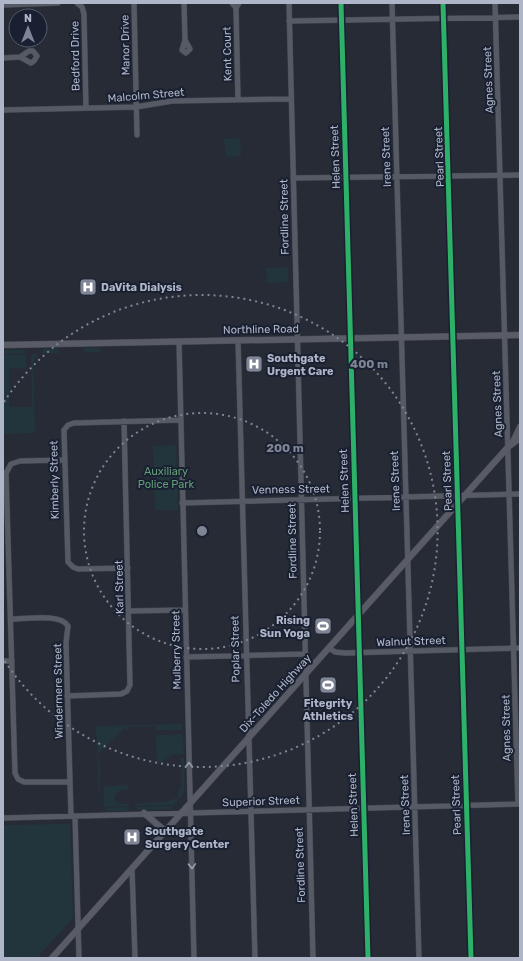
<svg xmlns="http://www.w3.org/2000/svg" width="523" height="961" font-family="Rubik,sans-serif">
<rect width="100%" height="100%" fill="#262b36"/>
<!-- green -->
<path fill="#23353c" d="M 240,138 L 241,156 L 226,157 L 224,139 Z
M 288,267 L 288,282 L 267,283 L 266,268 Z
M 84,348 L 98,348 L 102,352 L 83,352 Z
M 44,349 L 58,349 L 60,353 L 42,353 Z
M 3,350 L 25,350 L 27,353 L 3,354 Z
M 31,354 L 38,354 L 33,362 L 34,389 L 36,392 L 34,392 L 35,433 L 3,434 L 3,355 L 26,355 L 26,369 L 9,368 L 9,407 L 32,407 Z
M 176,445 L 178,510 L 155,510 L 153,446 Z
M 183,724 L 182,730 L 156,730 L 156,726 L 129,727 L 128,731 L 125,728 L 98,754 L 100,769 L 99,807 L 96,726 Z
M 183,734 L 184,754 L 172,754 L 162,762 L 157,763 L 156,735 Z
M 181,758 L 184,758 L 184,793 L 180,799 L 177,796 L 181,786 Z
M 139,785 L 129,786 L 127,790 L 120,790 L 115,795 L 115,800 L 118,803 L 128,804 L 130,806 L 104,807 L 104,789 L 105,786 Z
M 176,798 L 178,800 L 174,805 L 135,806 L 137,803 L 166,802 Z
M 173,806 L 170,809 L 138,810 L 135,807 Z
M 130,807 L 127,811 L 108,811 L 104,808 Z
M 70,824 L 73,918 L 37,958 L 3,958 L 3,825 Z"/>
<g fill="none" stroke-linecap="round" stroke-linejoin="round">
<!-- minor casing -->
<g stroke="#43464f" stroke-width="6">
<path id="minor" d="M 77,3 L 82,7 L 84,14 L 86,108
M 134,3 L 137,135
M 184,3 L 185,40 L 182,50 L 186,53 L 190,49 L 185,40
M 232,3 L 236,8
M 289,3 L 313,958
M 341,3 L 368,958
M 392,3 L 419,958
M 443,3 L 471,958
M 495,3 L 518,804
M 3,5 L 58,3
M 289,21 L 520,17
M 3,58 L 20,57 L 31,63 L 34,61 L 37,56 L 33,51 L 29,51 L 20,57
M 238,100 L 236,8 L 239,3
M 3,110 L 136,107 L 172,101 L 291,99
M 293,178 L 520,175
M 238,340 L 255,958
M 179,341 L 194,958
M 64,460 L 20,461 L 11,464 L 6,473 L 15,773 L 18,779 L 24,782 L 70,782
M 182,503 L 520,494
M 128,568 L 78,569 L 73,567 L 68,562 L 64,430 L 68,425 L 74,423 L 181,420
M 129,611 L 185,610
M 11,619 C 25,619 61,613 68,626 L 66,643 L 71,816
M 329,648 L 335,652 L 345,653 L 520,648
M 186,657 L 304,654
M 3,661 L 12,661
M 67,696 L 121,694 L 127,691 L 130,685 L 124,421
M 75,816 L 79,958
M 3,818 L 520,804
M 132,868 L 135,958"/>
</g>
<!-- major casing -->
<g stroke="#434852" stroke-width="7">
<path id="major" d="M 3,345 L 520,335
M 513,442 L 520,427
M 144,813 L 165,831
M 52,958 L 508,447 L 520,438"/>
</g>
<!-- minor -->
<use href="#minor" stroke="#565a64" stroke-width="5"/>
<!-- major -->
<use href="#major" stroke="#595c66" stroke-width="6"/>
<!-- cycleway casing -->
<g stroke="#192031" stroke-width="8">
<path id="cycleway" d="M 341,3 L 368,958
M 443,3 L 471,958"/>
</g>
<!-- cycleway -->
<use href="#cycleway" stroke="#2db169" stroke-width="5"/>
</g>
<!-- one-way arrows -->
<defs><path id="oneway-chevron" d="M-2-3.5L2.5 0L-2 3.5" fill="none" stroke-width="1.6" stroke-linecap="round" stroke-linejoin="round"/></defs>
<g stroke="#999faf">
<use href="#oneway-chevron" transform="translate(189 765) rotate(-91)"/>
<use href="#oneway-chevron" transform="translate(192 866) rotate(88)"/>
</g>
<!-- distance rings -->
<g fill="none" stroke="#7f8595" stroke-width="2" stroke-dasharray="2 4">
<circle cx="202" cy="531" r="118"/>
<path d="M4 402A236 236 0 1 1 4 660"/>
</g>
<!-- icons -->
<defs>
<g id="hospital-square" transform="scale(0.9)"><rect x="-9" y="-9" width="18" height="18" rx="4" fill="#7f8595" stroke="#192031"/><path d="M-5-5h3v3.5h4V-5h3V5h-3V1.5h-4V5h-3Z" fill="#fff"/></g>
<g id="stadium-square" transform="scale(0.9)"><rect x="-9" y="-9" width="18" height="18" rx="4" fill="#7f8595" stroke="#192031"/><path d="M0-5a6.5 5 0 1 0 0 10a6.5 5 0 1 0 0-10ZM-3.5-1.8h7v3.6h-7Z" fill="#fff"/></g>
</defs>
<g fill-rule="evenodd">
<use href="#hospital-square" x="88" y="287"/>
<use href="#hospital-square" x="254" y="364"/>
<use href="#stadium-square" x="323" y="626"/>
<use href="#stadium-square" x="328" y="685"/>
<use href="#hospital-square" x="132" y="837"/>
</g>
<g text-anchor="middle" stroke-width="4" stroke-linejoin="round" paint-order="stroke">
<!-- street labels -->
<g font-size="11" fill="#afb6c8" stroke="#192031">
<text transform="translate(125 45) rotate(-91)" y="4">Manor Drive</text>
<text transform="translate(227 54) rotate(-91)" y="4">Kent Court</text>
<text transform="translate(75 56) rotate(-91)" y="4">Bedford Drive</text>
<text transform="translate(488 80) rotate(-92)" y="4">Agnes Street</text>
<text transform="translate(146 95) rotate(-5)" y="4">Malcolm Street</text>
<text transform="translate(335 157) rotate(-92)" y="4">Helen Street</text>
<text transform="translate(386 157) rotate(-92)" y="4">Irene Street</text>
<text transform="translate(439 157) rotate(-92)" y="4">Pearl Street</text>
<text transform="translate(284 217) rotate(-91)" y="4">Fordline Street</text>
<text transform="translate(261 329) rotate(-1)" y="4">Northline Road</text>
<text transform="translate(497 404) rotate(-92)" y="4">Agnes Street</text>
<text transform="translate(54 480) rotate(-91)" y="4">Kimberly Street</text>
<text transform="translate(344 481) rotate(-92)" y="4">Helen Street</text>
<text transform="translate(395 481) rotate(-92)" y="4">Irene Street</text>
<text transform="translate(447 481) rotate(-92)" y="4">Pearl Street</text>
<text transform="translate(291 489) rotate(-1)" y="4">Venness Street</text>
<text transform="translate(292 541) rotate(-91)" y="4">Fordline Street</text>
<text transform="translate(119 587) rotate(-91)" y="4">Karl Street</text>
<text transform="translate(411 641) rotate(-2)" y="4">Walnut Street</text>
<text transform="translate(235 649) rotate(-91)" y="4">Poplar Street</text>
<text transform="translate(176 650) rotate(-91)" y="4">Mulberry Street</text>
<text transform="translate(58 691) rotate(-91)" y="4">Windermere Street</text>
<text transform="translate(275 693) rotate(-48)" y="4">Dix-Toledo Highway</text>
<text transform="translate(506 728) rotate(-91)" y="4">Agnes Street</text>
<text transform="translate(261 801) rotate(-2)" y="4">Superior Street</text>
<text transform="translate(353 805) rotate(-92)" y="4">Helen Street</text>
<text transform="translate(405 805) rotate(-92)" y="4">Irene Street</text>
<text transform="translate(456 805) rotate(-92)" y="4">Pearl Street</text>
<text transform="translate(300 865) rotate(-92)" y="4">Fordline Street</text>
</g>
<!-- poi labels -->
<g font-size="11" font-weight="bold" fill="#afb6c8" stroke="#192031" text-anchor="start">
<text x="101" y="291">DaVita Dialysis</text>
<text x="267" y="362">Southgate<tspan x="267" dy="13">Urgent Care</tspan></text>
<text x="310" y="624" text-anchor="end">Rising<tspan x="310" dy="13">Sun Yoga</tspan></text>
<text x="328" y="707" text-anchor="middle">Fitegrity<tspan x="328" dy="13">Athletics</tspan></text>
<text x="145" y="835">Southgate<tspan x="145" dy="13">Surgery Center</tspan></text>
</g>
<!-- park labels -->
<g font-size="11" fill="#639c77" stroke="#192031">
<text x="166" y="475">Auxiliary<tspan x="166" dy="13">Police Park</tspan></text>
</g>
</g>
<circle cx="202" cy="531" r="6" fill="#7f8595" stroke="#192031" stroke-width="2"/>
<g font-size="12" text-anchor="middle" font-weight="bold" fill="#7f8595" stroke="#192031" stroke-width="4" stroke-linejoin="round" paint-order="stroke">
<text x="369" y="368">400 m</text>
<text x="285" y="452">200 m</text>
</g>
<!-- border -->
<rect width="523" height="961" fill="none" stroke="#afb6c8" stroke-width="8"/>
<!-- north arrow -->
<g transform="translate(28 28)"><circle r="19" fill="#192031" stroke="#555c6d"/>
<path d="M0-3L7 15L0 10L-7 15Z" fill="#7f8595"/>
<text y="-6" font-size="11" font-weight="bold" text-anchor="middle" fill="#afb6c8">N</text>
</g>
</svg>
